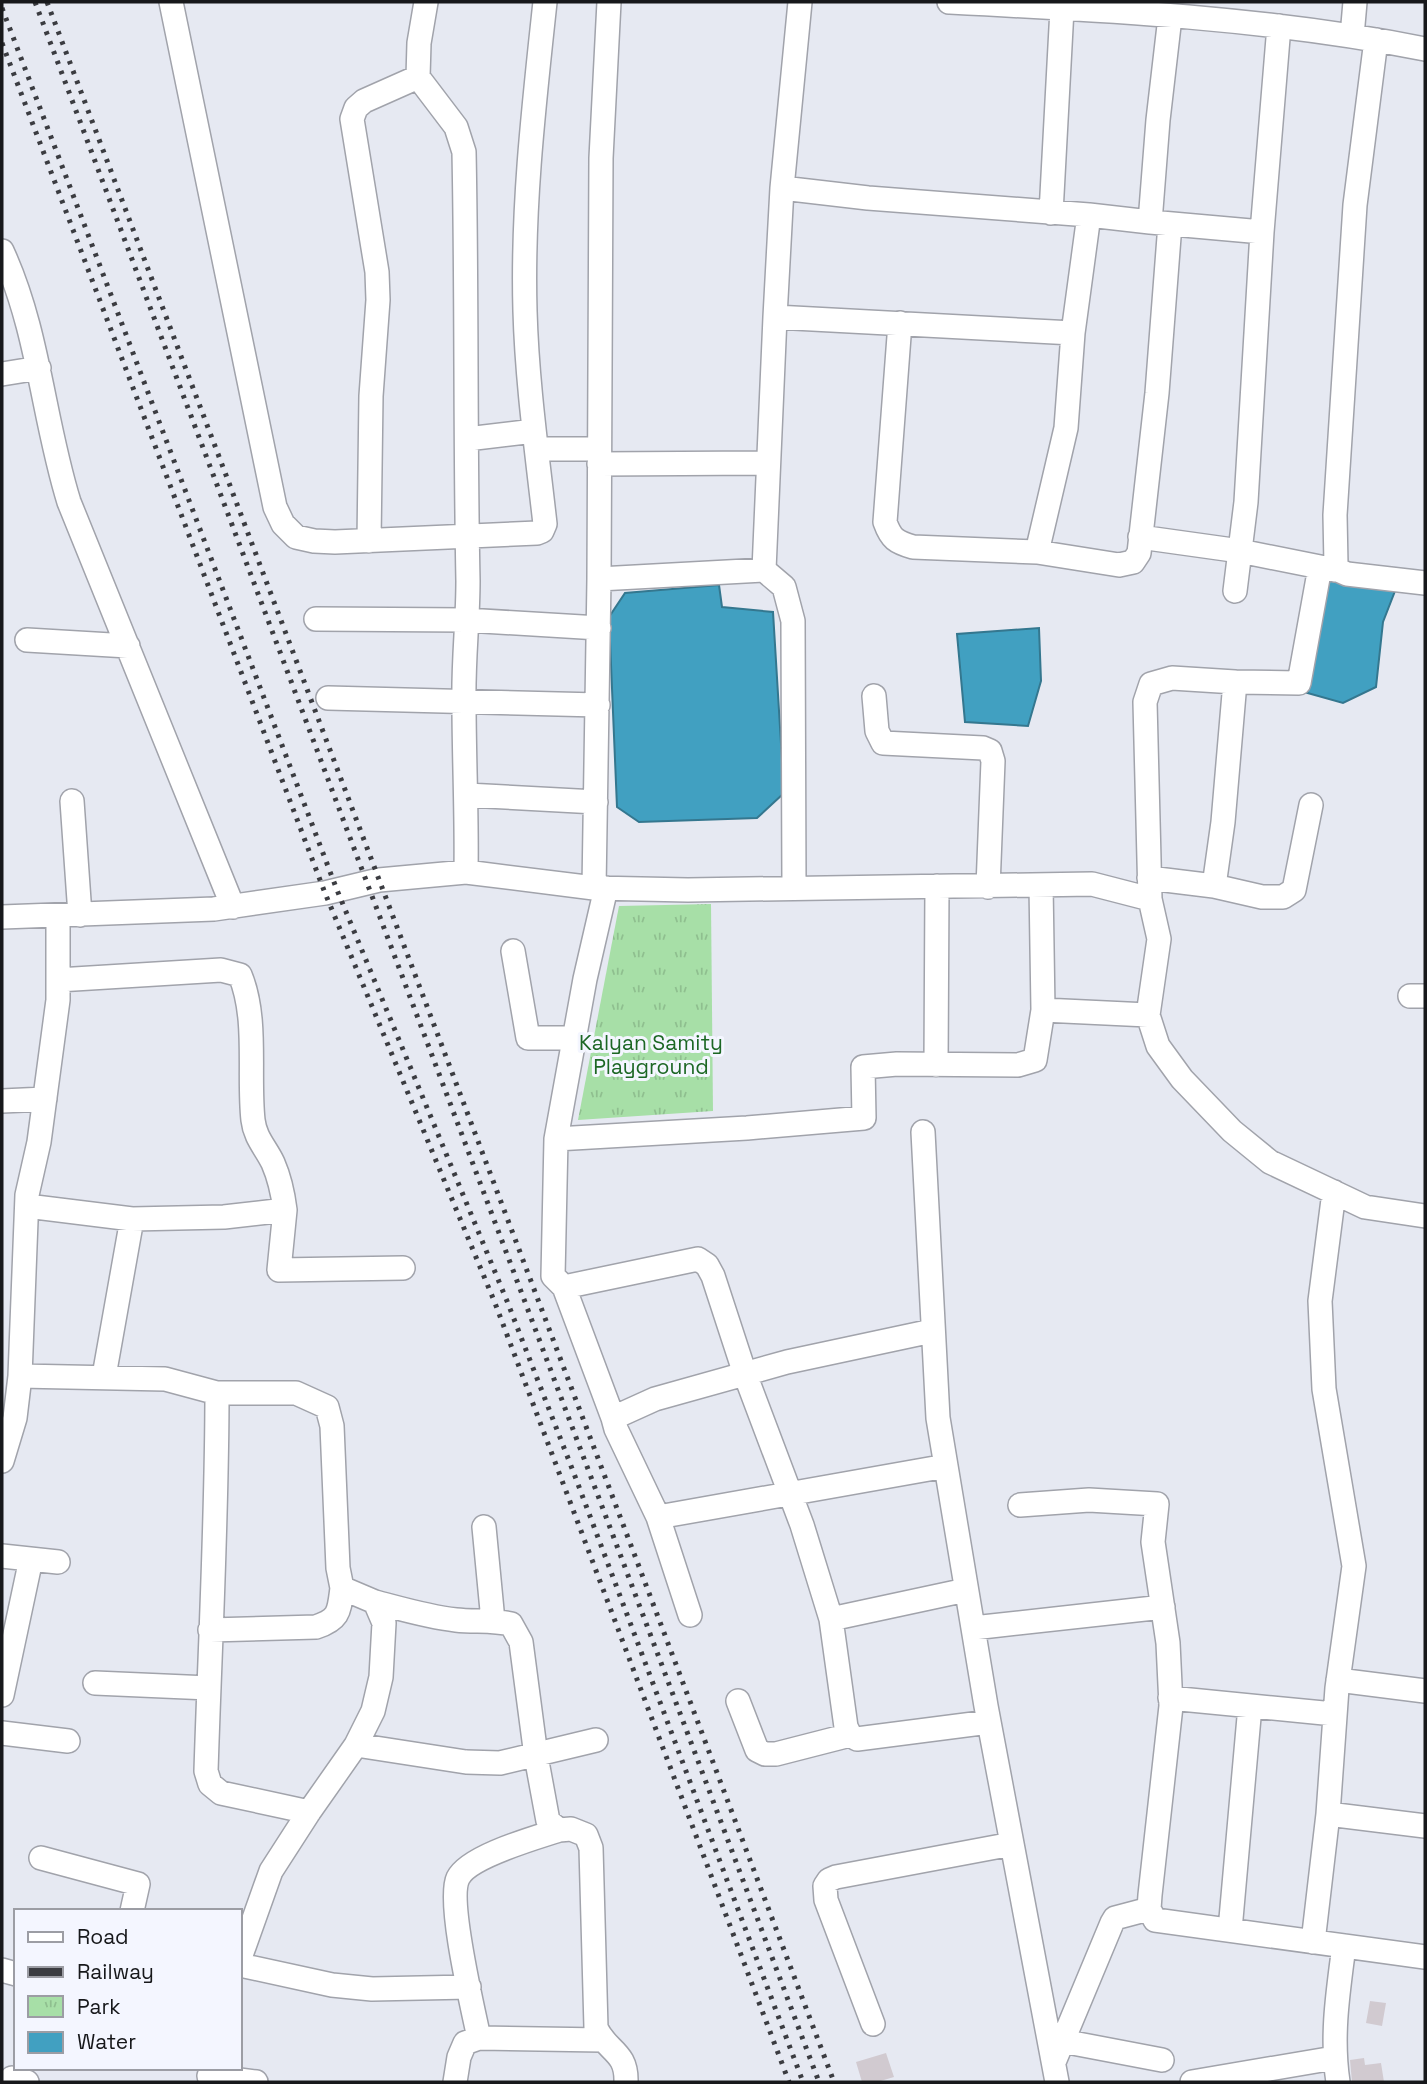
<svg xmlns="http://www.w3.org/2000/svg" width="1427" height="2084" font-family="'Space Grotesk',sans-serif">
<defs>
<pattern id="park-tufts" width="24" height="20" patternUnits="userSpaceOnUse" patternTransform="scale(1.75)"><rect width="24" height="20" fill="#a7dfa7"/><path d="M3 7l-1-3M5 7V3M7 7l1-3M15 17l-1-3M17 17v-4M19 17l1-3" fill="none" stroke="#8fbf8f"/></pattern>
</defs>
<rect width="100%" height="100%" fill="#e6e9f2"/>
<!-- park -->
<path fill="url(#park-tufts)" d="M 711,904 L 713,1111 L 578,1120 L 619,906 Z"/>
<!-- water -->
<path fill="#41a0c1" stroke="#34778f" stroke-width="2" d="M 1321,579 L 1395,591 L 1383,622 L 1376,687 L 1343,703 L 1304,692 Z
M 719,585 L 722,607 L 773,612 L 784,793 L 757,818 L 639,822 L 617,807 L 609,617 L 625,593 Z
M 1039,628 L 1041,681 L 1028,726 L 965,722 L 957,634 Z"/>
<!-- building -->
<path fill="#d1cad0" d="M 1370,2001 L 1386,2003 L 1382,2026 L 1366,2023 Z
M 886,2053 L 894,2077 L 877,2082 L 862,2082 L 856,2062 Z
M 1364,2058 L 1365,2065 L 1381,2063 L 1384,2082 L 1352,2082 L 1350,2060 Z"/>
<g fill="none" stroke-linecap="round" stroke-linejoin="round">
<!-- minor casing -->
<g stroke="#a1a3ab" stroke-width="26">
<path id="minor" d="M 171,2 L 275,507 L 283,524 L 296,537 L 314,541 L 335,542 L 537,533 L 542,531 L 545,524 C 537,453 527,382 525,311 C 522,208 534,104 545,2
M 426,2 L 419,43 L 418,77 L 456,127 L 464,152 C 467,295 465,438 468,581 C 468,622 463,662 464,703 C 464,759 467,816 466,872
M 800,2 L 782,188 L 868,198 L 1089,215
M 949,2 C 1108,10 1268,18 1425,49
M 1170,17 L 1158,120 L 1150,222 L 1262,232
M 1352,36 L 1355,2
M 1376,40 L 1355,205 L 1335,515 L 1336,565 L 1338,570 L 1347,574 L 1425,583
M 782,188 L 775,317 L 1073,333
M 1051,213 L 1062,9
M 2,251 C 39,331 43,419 69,502 L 233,907
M 775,317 L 764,570 L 784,587 L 793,621 L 794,888
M 900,323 L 885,522 C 891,539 896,542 913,547 L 1037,552 L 1119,565 L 1133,562 L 1139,553 L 1157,393 L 1170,224
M 2,374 L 39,368
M 467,439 L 534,431
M 537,449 L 599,449
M 599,464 L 767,463
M 1140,537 L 1240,551 L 1335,570
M 369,541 L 371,396 L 378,300 L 377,272 L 352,119 L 356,108 L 364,101 L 418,77
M 1037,552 L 1066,428 L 1073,333 L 1089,215 L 1150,222
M 599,579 L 601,158 L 609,2
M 1235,591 L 1246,502 L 1262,232 L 1279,26
M 316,619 L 466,620 L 599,628
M 27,640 L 128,646
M 874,696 L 877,731 L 883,743 L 983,748 L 990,751 L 993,761 L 988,887
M 328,698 L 598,705
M 467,795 L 596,802
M 72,801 L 80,915
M 1149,878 L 1214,886 L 1262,897 L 1283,897 L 1294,890 L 1311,805
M 1214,886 L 1223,822 L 1235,682
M 594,888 L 599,579 L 764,570
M 1150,899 L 1145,702 L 1151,684 L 1172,678 L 1235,682 L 1299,683 L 1320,567
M 2,917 L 214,909 L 325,893 L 379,880 L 466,872 L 594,888 L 688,890 L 1092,884 L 1150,899 L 1159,939 L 1148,1015 L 1158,1046 L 1182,1079 L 1232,1131 L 1270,1162 L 1365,1207 L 1425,1216
M 513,951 L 528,1038 L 574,1038
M 58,980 L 221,970 L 240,975 C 258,1018 248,1074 253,1120 C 255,1138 266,1148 273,1163 C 280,1179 283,1194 285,1210
M 1410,996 L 1425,996
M 1043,1010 L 1148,1015
M 936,1065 L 937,886
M 2,1101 L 45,1099
M 923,1132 L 938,1418 L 986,1706 L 1057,2082
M 556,1139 L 585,979 L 606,888
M 27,1206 L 132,1219 L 224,1217 L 285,1210 L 279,1270 L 403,1268
M 564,1287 L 613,1418
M 20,1376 L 165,1379 L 217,1393 L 296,1393 L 327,1407 L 332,1426 L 338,1568 L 342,1588 L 375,1602 L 384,1623 L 381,1677 L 373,1711 L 356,1745 L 309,1812 L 271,1871 L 240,1958
M 104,1376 L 132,1219
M 217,1393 C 217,1519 210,1645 206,1771 L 210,1784 L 221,1793 L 309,1812
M 2,1461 L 15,1418 L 20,1376 L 27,1195 L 39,1142 L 58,1000 L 58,916
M 1020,1505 L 1089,1500 L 1157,1504 L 1153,1542 L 1168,1643 L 1171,1706 L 1150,1895 L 1149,1909 L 1155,1920 L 1425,1957
M 658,1517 L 946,1466
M 484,1527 L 493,1621
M 2,1556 L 58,1562
M 375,1602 C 402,1609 428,1617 456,1620 C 474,1622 492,1620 511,1624 L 521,1642 L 536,1756 L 548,1821 L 559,1830 L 571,1829 L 586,1835 L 591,1848 L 596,2028 C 607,2052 627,2051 626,2082
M 690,1615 L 658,1517 L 616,1429 L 613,1418 L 655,1399 L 787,1362 L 932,1331
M 831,1619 L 966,1590
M 973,1628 L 1163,1607
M 210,1630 L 316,1627 C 340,1619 339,1611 342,1588
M 1338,1680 L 1425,1691
M 95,1683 L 209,1688
M 2,1695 L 31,1559
M 1170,1698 L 1334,1714
M 738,1701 L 757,1750 L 765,1754 L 776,1754 L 850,1735
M 989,1722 L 857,1739 L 850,1735 L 846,1727 L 831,1619 L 802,1525 L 745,1374 L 713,1276 L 707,1265 L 698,1259 L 564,1287 L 553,1276 L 556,1139 L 747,1128 L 864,1118 L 863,1067 L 897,1064 L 1018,1065 L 1035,1060 L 1043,1010 L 1041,885
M 2,1733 L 68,1741
M 356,1745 L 466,1762 L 500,1763 L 596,1740
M 1328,1814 L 1425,1826
M 41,1858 L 138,1884 L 132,1911
M 1230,1930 L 1250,1706
M 1313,1942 L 1328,1814 L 1337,1688 L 1354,1566 L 1324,1389 L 1320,1301 L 1334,1192
M 240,1965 L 332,1985 L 372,1989 L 469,1987
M 2,1970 L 16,1974
M 873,2024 L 826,1900 L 825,1886 L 829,1880 L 836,1877 L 1012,1844
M 479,2038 C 473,2009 447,1901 458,1878 C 469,1856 535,1838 559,1830
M 1062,2041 L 1162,2060
M 1054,2062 L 1112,1923 L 1115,1918 L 1149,1909
M 209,2076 L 256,2082
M 12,2078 L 27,2082
M 455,2082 L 459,2057 L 465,2043 L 479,2038 L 602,2040
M 1192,2082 L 1334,2058
M 1338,2082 C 1331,2036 1338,1992 1344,1946"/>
</g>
<!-- minor -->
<use href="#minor" stroke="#fff" stroke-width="23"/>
<!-- rail -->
<path stroke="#3b3c41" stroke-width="5" stroke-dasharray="3.5 7" stroke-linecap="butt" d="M 35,2 L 819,2082
M 47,2 L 834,2082
M 2,8 L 337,890 L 507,1301 L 573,1471 L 803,2082
M 2,43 L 325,893 L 495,1303 L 789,2082"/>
</g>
<g text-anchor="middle" stroke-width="6" stroke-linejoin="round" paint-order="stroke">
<!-- park labels -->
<g font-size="21" fill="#1c6724" stroke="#f4f6ff">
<text x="651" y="1050">Kalyan Samity<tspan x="651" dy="24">Playground</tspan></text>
</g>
</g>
<!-- border -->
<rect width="1427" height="2084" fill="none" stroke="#17181b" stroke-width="7"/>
<!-- legend -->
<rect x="14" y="1909" width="228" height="161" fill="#f4f6ff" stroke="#9c9da4" stroke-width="2"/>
<rect x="28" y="1932" width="35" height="10" fill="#ffffff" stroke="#9c9da4" stroke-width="2"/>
<text x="77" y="1944" font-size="21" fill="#17181b">Road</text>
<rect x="28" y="1967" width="35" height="10" fill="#3b3c41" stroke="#9c9da4" stroke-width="2"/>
<text x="77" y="1979" font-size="21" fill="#17181b">Railway</text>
<rect x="28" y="1996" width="35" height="21" fill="url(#park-tufts)" stroke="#9c9da4" stroke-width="2"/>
<text x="77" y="2014" font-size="21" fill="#17181b">Park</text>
<rect x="28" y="2032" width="35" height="21" fill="#41a0c1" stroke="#9c9da4" stroke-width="2"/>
<text x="77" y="2049" font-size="21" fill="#17181b">Water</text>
</svg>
